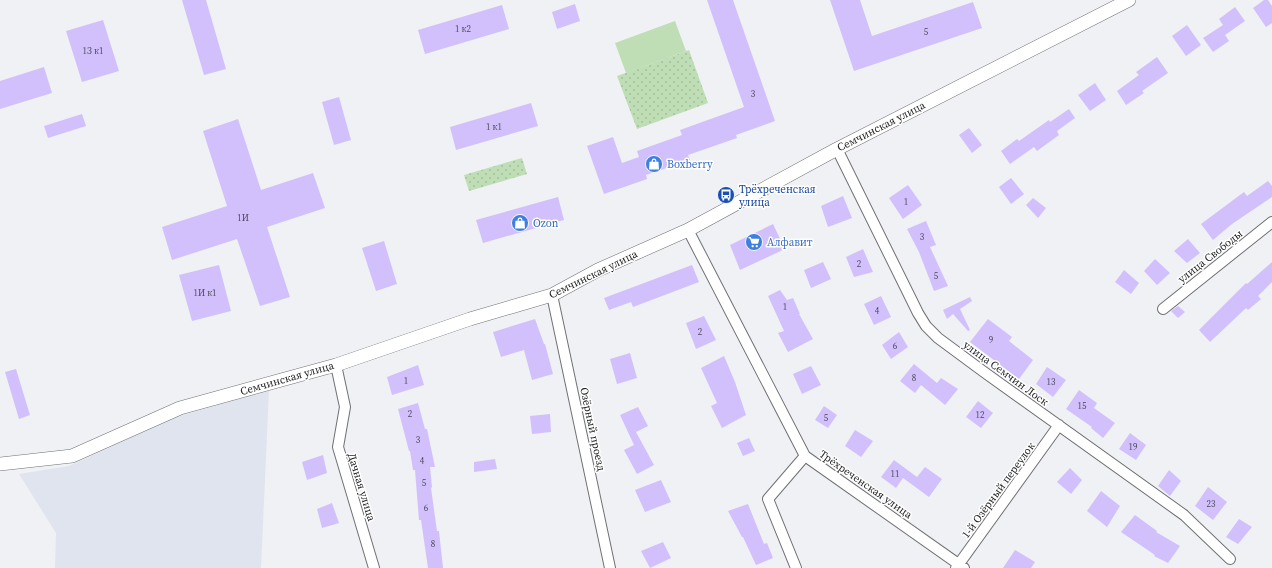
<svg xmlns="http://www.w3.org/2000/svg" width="1272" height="568" font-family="'Source Serif 4',serif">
<defs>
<pattern id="park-dots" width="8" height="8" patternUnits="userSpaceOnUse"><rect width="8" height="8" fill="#bfdeb6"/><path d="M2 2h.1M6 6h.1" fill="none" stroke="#a4be9c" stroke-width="1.8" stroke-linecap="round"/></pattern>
</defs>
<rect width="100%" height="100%" fill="#eff1f4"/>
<!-- built -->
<path fill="#e0e4ee" d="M 269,390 L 261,568 L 55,568 L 56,533 L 19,474 L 69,466 L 173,418 Z"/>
<!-- park -->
<path fill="url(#park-dots)" d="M 689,50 L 708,103 L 637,129 L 617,76 Z
M 522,158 L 527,174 L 469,191 L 464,175 Z"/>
<!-- pitch -->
<path fill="#bfdeb6" d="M 675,21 L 686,51 L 626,73 L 615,43 Z"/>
<!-- building -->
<path fill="#d2c0fc" d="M 182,0 L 206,0 L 226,69 L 204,75 Z
M 707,0 L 733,0 L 775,121 L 736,135 L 737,138 L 688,155 L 690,160 L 646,175 L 647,179 L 604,194 L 587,146 L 613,137 L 622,163 L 639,157 L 637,151 L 682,135 L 680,130 L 744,107 Z
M 830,0 L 860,0 L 872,36 L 973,2 L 982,28 L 854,71 Z
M 1264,0 L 1268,0 L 1272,6 L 1272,23 L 1266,27 L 1253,8 Z
M 575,4 L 580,21 L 557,29 L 552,12 Z
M 502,5 L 509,29 L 425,54 L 418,30 Z
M 1235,7 L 1245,21 L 1225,35 L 1229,41 L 1213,52 L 1203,38 L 1223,25 L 1219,19 Z
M 103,20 L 119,71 L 82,82 L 66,31 Z
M 1187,25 L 1201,45 L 1186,56 L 1172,36 Z
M 1157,57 L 1168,73 L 1142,91 L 1144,93 L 1126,105 L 1117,91 L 1139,75 L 1136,72 Z
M 44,67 L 52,93 L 0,109 L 0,81 Z
M 1095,83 L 1106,100 L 1090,111 L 1078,95 Z
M 339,97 L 351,140 L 334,145 L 322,102 Z
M 531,103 L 538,126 L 456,150 L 450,127 Z
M 1069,109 L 1075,118 L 1057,131 L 1059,135 L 1037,151 L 1034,147 L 1010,164 L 1001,151 L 1017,139 L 1019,141 L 1049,120 L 1050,122 Z
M 82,114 L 86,126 L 48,138 L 44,126 Z
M 238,119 L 261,190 L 313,173 L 325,208 L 267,227 L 290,297 L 260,306 L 237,239 L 172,260 L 162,227 L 227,206 L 203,131 Z
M 969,128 L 982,145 L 972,153 L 959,135 Z
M 1011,178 L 1024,194 L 1011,204 L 999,187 Z
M 1268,181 L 1272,186 L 1272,197 L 1232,224 L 1213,240 L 1201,224 L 1244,192 L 1247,196 Z
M 908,185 L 922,205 L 903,219 L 889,198 Z
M 843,196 L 852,218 L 828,227 L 821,206 Z
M 558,197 L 564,220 L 483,243 L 476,220 Z
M 1033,198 L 1046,208 L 1038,218 L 1026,205 Z
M 926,221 L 936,245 L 930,247 L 948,286 L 934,291 L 919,252 L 907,229 Z
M 773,224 L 785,249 L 740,270 L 730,245 Z
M 1188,239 L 1200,253 L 1187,263 L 1174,251 Z
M 384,241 L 397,284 L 376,291 L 362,248 Z
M 863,249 L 873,272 L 854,277 L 846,257 Z
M 1155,259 L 1170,273 L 1157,285 L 1144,271 Z
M 823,262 L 831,279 L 811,288 L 804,270 Z
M 1272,262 L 1272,282 L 1258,296 L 1261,299 L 1248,310 L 1246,308 L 1210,342 L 1199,330 L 1246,283 L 1247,284 Z
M 219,265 L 231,311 L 192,321 L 179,275 Z
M 692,265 L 699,282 L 633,307 L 631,302 L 609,310 L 604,298 Z
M 1124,270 L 1139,283 L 1131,294 L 1115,282 Z
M 780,290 L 787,300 L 793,298 L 800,314 L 799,314 L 813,339 L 788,352 L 778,333 L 784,331 L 768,296 Z
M 881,296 L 891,317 L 874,325 L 864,304 Z
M 970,297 L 972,301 L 960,309 L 970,330 L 968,331 L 953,314 L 947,319 L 943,310 Z
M 1178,306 L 1185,312 L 1178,318 L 1171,311 Z
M 704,316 L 716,340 L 696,349 L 686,323 Z
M 535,319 L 544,344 L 545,344 L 553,374 L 532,380 L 524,350 L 501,357 L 493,332 Z
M 988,319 L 1012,337 L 1009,341 L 1033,360 L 1019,379 L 970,342 Z
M 899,332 L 908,347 L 891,359 L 882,345 Z
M 630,353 L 637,378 L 617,384 L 610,359 Z
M 724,356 L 735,382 L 746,415 L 722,428 L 711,406 L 717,403 L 701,368 Z
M 914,364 L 937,383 L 941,378 L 958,389 L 945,405 L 921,385 L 915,393 L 900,381 Z
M 418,365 L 424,385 L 392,395 L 387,377 Z
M 811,366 L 821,385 L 802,394 L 793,374 Z
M 1047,367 L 1066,380 L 1053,397 L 1036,384 Z
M 16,369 L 30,415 L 19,419 L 5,372 Z
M 1079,390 L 1097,403 L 1094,408 L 1115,423 L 1103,438 L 1091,428 L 1092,427 L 1066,409 Z
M 978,401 L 993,413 L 981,428 L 966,417 Z
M 418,403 L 425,429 L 427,429 L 435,467 L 430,467 L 432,487 L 431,488 L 437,531 L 439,531 L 443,568 L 428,568 L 421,520 L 419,520 L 415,470 L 413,470 L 410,451 L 409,451 L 398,409 Z
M 824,406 L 837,415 L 828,428 L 815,420 Z
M 638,407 L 648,426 L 636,432 L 654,465 L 637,474 L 624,450 L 634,445 L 620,415 Z
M 550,414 L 551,432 L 532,434 L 530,416 Z
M 855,430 L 873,441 L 861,457 L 845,446 Z
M 1130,433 L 1146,445 L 1136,460 L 1119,449 Z
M 749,438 L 755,451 L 743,456 L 737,443 Z
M 323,455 L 327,473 L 307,480 L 302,462 Z
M 495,459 L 497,469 L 474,472 L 474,462 Z
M 894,460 L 917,477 L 925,467 L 942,479 L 929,497 L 903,478 L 896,488 L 881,477 Z
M 1070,468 L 1082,480 L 1071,494 L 1057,482 Z
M 1169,470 L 1181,481 L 1170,496 L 1158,486 Z
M 661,480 L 671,502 L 645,512 L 635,490 Z
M 1208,487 L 1227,502 L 1213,520 L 1195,506 Z
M 1101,491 L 1120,506 L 1107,527 L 1087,511 Z
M 332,503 L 339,523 L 322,528 L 317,509 Z
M 748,504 L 764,544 L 767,543 L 773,558 L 756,565 L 743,537 L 742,537 L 728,511 Z
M 1135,515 L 1157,531 L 1156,532 L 1180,546 L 1168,563 L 1154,556 L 1155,555 L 1121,532 Z
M 1239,519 L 1252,527 L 1238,544 L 1226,537 Z
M 663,542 L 671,558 L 650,568 L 641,551 Z
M 1015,550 L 1035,562 L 1031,568 L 1003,568 Z"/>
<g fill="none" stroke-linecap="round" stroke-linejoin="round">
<!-- minor casing -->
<g stroke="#707174" stroke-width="12">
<path id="minor" d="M 837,149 L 918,313 L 926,326 L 938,338 L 984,372 L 1184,515 L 1230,559
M 688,230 L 805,456 L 964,568
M 552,295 L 610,568
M 1163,309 L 1272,222
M 336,365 L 345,407 L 338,447 L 374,568
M 796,568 L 768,499 L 805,456
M 956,568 L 1059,425"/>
</g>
<!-- tertiary casing -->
<g stroke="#707174" stroke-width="14">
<path id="tertiary" d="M 0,464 L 72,456 L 180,408 L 336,365 L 470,319 L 552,295 L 598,270 L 688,230 L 837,149 L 1129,0"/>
</g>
<!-- minor -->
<use href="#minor" stroke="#fff" stroke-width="10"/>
<!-- tertiary -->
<use href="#tertiary" stroke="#fff" stroke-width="13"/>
</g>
<!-- icons -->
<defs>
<g id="shop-disc" transform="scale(0.9)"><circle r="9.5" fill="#3f7fe0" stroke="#fff"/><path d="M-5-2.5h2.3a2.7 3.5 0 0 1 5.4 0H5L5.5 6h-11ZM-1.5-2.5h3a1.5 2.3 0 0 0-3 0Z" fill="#fff"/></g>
<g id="bus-disc" transform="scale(0.9)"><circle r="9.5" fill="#1a4fb4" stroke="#fff"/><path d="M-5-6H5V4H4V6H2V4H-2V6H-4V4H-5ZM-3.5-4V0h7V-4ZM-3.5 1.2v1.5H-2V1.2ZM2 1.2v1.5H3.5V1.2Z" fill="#fff"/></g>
<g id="supermarket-disc" transform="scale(0.9)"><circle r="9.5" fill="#3f7fe0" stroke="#fff"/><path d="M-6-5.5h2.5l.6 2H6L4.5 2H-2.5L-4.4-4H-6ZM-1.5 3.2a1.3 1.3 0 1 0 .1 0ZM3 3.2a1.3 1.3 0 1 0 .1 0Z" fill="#fff"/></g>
</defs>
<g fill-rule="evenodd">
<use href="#shop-disc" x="654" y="164"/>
<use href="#bus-disc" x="726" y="195"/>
<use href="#shop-disc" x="520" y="223"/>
<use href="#supermarket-disc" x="754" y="242"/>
</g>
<g text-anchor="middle" stroke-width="3" stroke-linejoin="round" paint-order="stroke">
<!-- number labels -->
<g font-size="9" fill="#4c4958">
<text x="463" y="32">1 к2</text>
<text x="926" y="35">5</text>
<text x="93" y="54">1З к1</text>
<text x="753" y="97">3</text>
<text x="494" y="130">1 к1</text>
<text x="906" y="205">1</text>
<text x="243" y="221">1И</text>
<text x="922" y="240">3</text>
<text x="859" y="267">2</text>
<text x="936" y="279">5</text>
<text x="205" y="296">1И к1</text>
<text x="785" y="310">1</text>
<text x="877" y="314">4</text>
<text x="700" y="335">2</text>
<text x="991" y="343">9</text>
<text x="895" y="349">6</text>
<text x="914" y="381">8</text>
<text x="406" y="384">1</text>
<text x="1051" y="385">13</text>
<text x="1082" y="409">15</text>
<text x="410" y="417">2</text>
<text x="980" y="418">12</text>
<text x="826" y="421">5</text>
<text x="418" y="443">3</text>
<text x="1133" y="450">19</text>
<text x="422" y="464">4</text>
<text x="895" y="477">11</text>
<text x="424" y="486">5</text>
<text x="1211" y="507">23</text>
<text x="426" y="511">6</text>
<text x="433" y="547">8</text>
</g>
<!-- street labels -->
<g font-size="11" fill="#202122" stroke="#fff">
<text transform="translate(881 126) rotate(-27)" y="4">Семчинская улица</text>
<text transform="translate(1210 256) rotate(-38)" y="4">улица Свободы</text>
<text transform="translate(593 274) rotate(-26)" y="4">Семчинская улица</text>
<text transform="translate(1006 373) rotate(36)" y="4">улица Семчин Лоск</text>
<text transform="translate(287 378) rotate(-16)" y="4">Семчинская улица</text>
<text transform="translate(593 429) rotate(78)" y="4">Озёрный проезд</text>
<text transform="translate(866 484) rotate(35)" y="4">Трёхреченская улица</text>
<text transform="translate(362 487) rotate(73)" y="4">Дачная улица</text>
<text transform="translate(998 490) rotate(-54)" y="4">1-й Озёрный переулок</text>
</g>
<!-- shop labels -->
<g font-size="11" fill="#366cbe" stroke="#fff" text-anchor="start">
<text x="667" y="168">Boxberry</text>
<text x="533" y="227">Ozon</text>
<text x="767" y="246">Алфавит</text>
</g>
<!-- transit labels -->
<g font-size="11" fill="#164399" stroke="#fff" text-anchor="start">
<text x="739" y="193">Трёхреченская<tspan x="739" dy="13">улица</tspan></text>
</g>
</g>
</svg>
